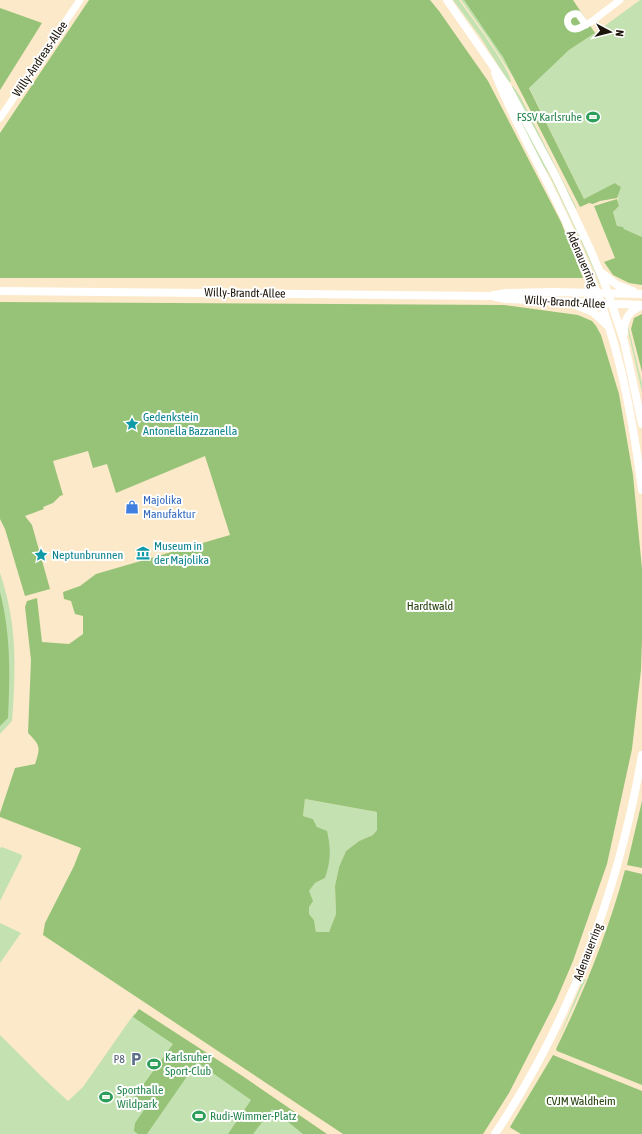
<svg xmlns="http://www.w3.org/2000/svg" width="642" height="1134" font-family="'Asap Condensed',sans-serif">
<rect width="100%" height="100%" fill="#fce9c9"/>
<!-- green -->
<path fill="#c4e2b1" d="M 453,0 L 459,0 C 469,14 510,68 511,82 L 509,82 L 506,78 L 481,38 Z
M 461,0 L 464,0 C 482,25 500,48 513,77 L 490,41 Z
M 640,0 L 642,0 L 642,237 L 617,226 L 613,212 L 619,206 C 617,198 617,194 621,187 L 616,183 L 584,199 L 529,87 L 569,50 L 595,33 Z
M 513,86 L 520,96 L 577,209 L 574,206 L 511,87 Z
M 520,122 L 522,122 L 562,197 L 602,284 L 600,284 L 575,228 L 550,176 L 543,166 Z
M 629,319 L 629,330 L 642,383 L 642,392 L 628,331 Z
M 0,573 C 3,582 6,592 8,602 C 17,641 15,682 12,721 L 0,734 Z
M 305,799 L 377,812 L 377,830 L 373,835 L 359,841 L 346,851 L 339,867 L 335,886 L 336,914 L 329,932 L 316,932 L 314,920 L 309,914 L 309,891 L 315,883 L 325,878 L 317,827 L 313,819 L 303,816 Z
M 2,847 L 22,855 L 22,857 L 0,901 L 0,848 Z
M 0,923 L 21,933 L 0,963 Z
M 586,979 L 555,1047 L 583,980 Z
M 134,1014 L 193,1052 L 310,1134 L 0,1134 L 0,1035 L 40,1075 L 68,1101 L 83,1087 Z"/>
<!-- forest -->
<path fill="#97c378" fill-rule="evenodd" d="M 89,0 L 430,0 L 439,11 L 488,81 L 561,222 L 583,278 L 0,278 L 0,133 Z
M 464,0 L 573,0 L 595,33 L 569,50 L 529,88 L 584,199 L 615,183 L 621,187 L 617,198 L 600,201 L 593,204 L 589,203 L 580,207 L 503,57 Z
M 0,8 L 42,23 L 0,90 Z
M 617,199 L 619,206 L 613,212 L 617,226 L 623,227 L 624,229 L 642,237 L 642,285 L 629,283 L 613,275 L 604,262 L 615,258 L 594,206 Z
M 0,302 L 504,305 L 578,315 L 592,321 L 596,326 L 601,335 L 619,394 L 633,475 L 642,569 L 642,639 L 641,670 L 632,749 L 607,864 L 573,961 L 556,1001 L 509,1093 L 483,1134 L 343,1134 L 43,935 L 45,923 L 74,866 L 81,848 L 0,817 L 0,813 L 15,768 L 35,764 C 41,747 40,745 28,733 L 31,660 L 25,607 L 27,601 L 37,598 L 42,642 L 69,644 L 83,634 L 83,616 L 75,614 L 71,601 L 64,599 L 63,592 L 80,586 L 96,574 L 230,535 L 205,456 L 116,493 L 107,464 L 93,468 L 88,451 L 53,461 L 63,495 L 60,496 L 53,503 L 43,507 L 44,509 L 25,516 L 32,525 L 50,589 L 25,596 L 5,529 L 0,519 ZM 305,799 L 377,812 L 377,830 L 373,835 L 359,841 L 346,851 L 339,867 L 335,886 L 336,914 L 329,932 L 316,932 L 314,920 L 309,914 L 309,907 L 313,901 L 309,891 L 315,883 L 325,878 C 331,860 331,849 327,831 L 317,827 L 313,819 L 303,816 Z
M 642,314 L 642,372 L 631,329 L 634,318 Z
M 0,592 C 11,635 10,674 8,718 L 0,726 Z
M 642,801 L 642,868 L 627,865 Z
M 625,870 L 642,874 L 642,1085 L 557,1051 L 556,1049 C 584,992 608,932 625,870 Z
M 139,1009 L 241,1075 L 327,1134 L 303,1134 L 272,1109 L 253,1134 L 228,1134 L 251,1100 L 197,1062 L 147,1134 L 138,1134 L 134,1131 L 135,1123 L 144,1110 L 134,1100 L 135,1096 L 173,1044 L 133,1017 Z
M 553,1055 L 642,1091 L 642,1134 L 521,1134 L 511,1128 L 510,1127 Z"/>
<g fill="none" stroke-linecap="round" stroke-linejoin="round">
<!-- minor -->
<path stroke="#fff" stroke-width="7" d="M 586,25 L 578,14 C 564,12 565,29 575,29 C 580,29 586,24 591,22 L 620,0
M 0,118 L 80,0"/>
<!-- major -->
<path stroke="#fff" stroke-width="8" d="M 447,0 L 507,86 L 556,177 L 590,249 L 606,287 L 624,341 L 642,424
M 495,73 C 514,122 541,167 563,215 C 580,252 597,289 609,327 C 626,380 635,435 642,490
M 602,273 L 617,285 L 633,291
M 0,291 L 489,296 L 506,293 L 553,292 L 642,294
M 495,297 L 506,299 L 642,305
M 573,304 L 593,312 L 607,325
M 624,333 C 624,320 628,311 641,306
M 495,1134 C 571,1020 619,889 642,755"/>
</g>
<!-- icons -->
<defs>
<g id="stadium-bare" transform="scale(1.08)"><path d="M0-5a6.5 5 0 1 0 0 10a6.5 5 0 1 0 0-10ZM-3.5-1.8h7v3.6h-7Z" fill="#2e9e5b" stroke="#fff" stroke-width="2.5" paint-order="stroke"/></g>
<g id="sight-bare" transform="scale(1.08)"><path d="M0-6L1.8-2.2L6-1.7L2.9 1.2L3.7 5.4L0 3.3L-3.7 5.4L-2.9 1.2L-6-1.7L-1.8-2.2Z" fill="#0f9aa8" stroke="#fff" stroke-width="2.5" paint-order="stroke"/></g>
<g id="shop-bare" transform="scale(1.08)"><path d="M-5-2.5h2.3a2.7 3.5 0 0 1 5.4 0H5L5.5 6h-11ZM-1.5-2.5h3a1.5 2.3 0 0 0-3 0Z" fill="#3f7fe0" stroke="#fff" stroke-width="2.5" paint-order="stroke"/></g>
<g id="museum-bare" transform="scale(1.08)"><path d="M0-6L6-3V-2H-6V-3ZM-5-1h2V3h-2ZM-1-1h2V3h-2ZM3-1h2V3H3ZM-6 4H6V6H-6Z" fill="#0f9aa8" stroke="#fff" stroke-width="2.5" paint-order="stroke"/></g>
<g id="parking-bare" transform="scale(1.08)"><path d="M-3.5-5.5H1a3.5 3.5 0 0 1 0 7H-1V5.5H-3.5ZM-1-3.4V-.6H.8a1.4 1.4 0 0 0 0-2.8Z" fill="#5c6f8a" stroke="#fff" stroke-width="2.5" paint-order="stroke"/></g>
</defs>
<g fill-rule="evenodd">
<use href="#stadium-bare" x="593" y="117"/>
<use href="#sight-bare" x="132" y="424"/>
<use href="#shop-bare" x="132" y="507"/>
<use href="#museum-bare" x="143" y="553"/>
<use href="#sight-bare" x="41" y="555"/>
<use href="#parking-bare" x="136" y="1059"/>
<use href="#stadium-bare" x="154" y="1064"/>
<use href="#stadium-bare" x="106" y="1097"/>
<use href="#stadium-bare" x="199" y="1116"/>
</g>
<g text-anchor="middle" stroke-width="4" stroke-linejoin="round" paint-order="stroke">
<!-- street labels -->
<g font-size="12" fill="#1b1409" stroke="#fff">
<text transform="translate(40 59) rotate(-56)" y="4">Willy-Andreas-Allee</text>
<text transform="translate(582 259) rotate(67)" y="4">Adenauerring</text>
<text transform="translate(245 293) rotate(1)" y="4">Willy-Brandt-Allee</text>
<text transform="translate(565 302) rotate(3)" y="4">Willy-Brandt-Allee</text>
<text transform="translate(588 952) rotate(-69)" y="4">Adenauerring</text>
</g>
<!-- leisure labels -->
<g font-size="12" fill="#27864d" stroke="#fff" text-anchor="start">
<text x="582" y="121" text-anchor="end">FSSV Karlsruhe</text>
<text x="165" y="1061">Karlsruher<tspan x="165" dy="14">Sport-Club</tspan></text>
<text x="117" y="1094">Sporthalle<tspan x="117" dy="14">Wildpark</tspan></text>
<text x="210" y="1120">Rudi-Wimmer-Platz</text>
</g>
<!-- culture labels -->
<g font-size="12" fill="#0d838f" stroke="#fff" text-anchor="start">
<text x="143" y="421">Gedenkstein<tspan x="143" dy="14">Antonella Bazzanella</tspan></text>
<text x="154" y="550">Museum in<tspan x="154" dy="14">der Majolika</tspan></text>
<text x="52" y="559">Neptunbrunnen</text>
</g>
<!-- shop labels -->
<g font-size="12" fill="#366cbe" stroke="#fff" text-anchor="start">
<text x="143" y="504">Majolika<tspan x="143" dy="14">Manufaktur</tspan></text>
</g>
<!-- park labels -->
<g font-size="12" fill="#24400a" stroke="#fff">
<text x="430" y="610">Hardtwald</text>
<text x="581" y="1105">CVJM Waldheim</text>
</g>
<!-- service labels -->
<g font-size="12" fill="#4e5e75" stroke="#fff" text-anchor="end">
<text x="125" y="1063">P8</text>
</g>
</g>
<!-- north arrow -->
<g transform="translate(610 32) rotate(97)" stroke="#ffffff" stroke-width="3" paint-order="stroke">
<path d="M0-3L7 15L0 10L-7 15Z" fill="#1b1409"/>
<text y="-6" font-size="11" font-weight="bold" text-anchor="middle" fill="#1b1409">N</text>
</g>
</svg>
